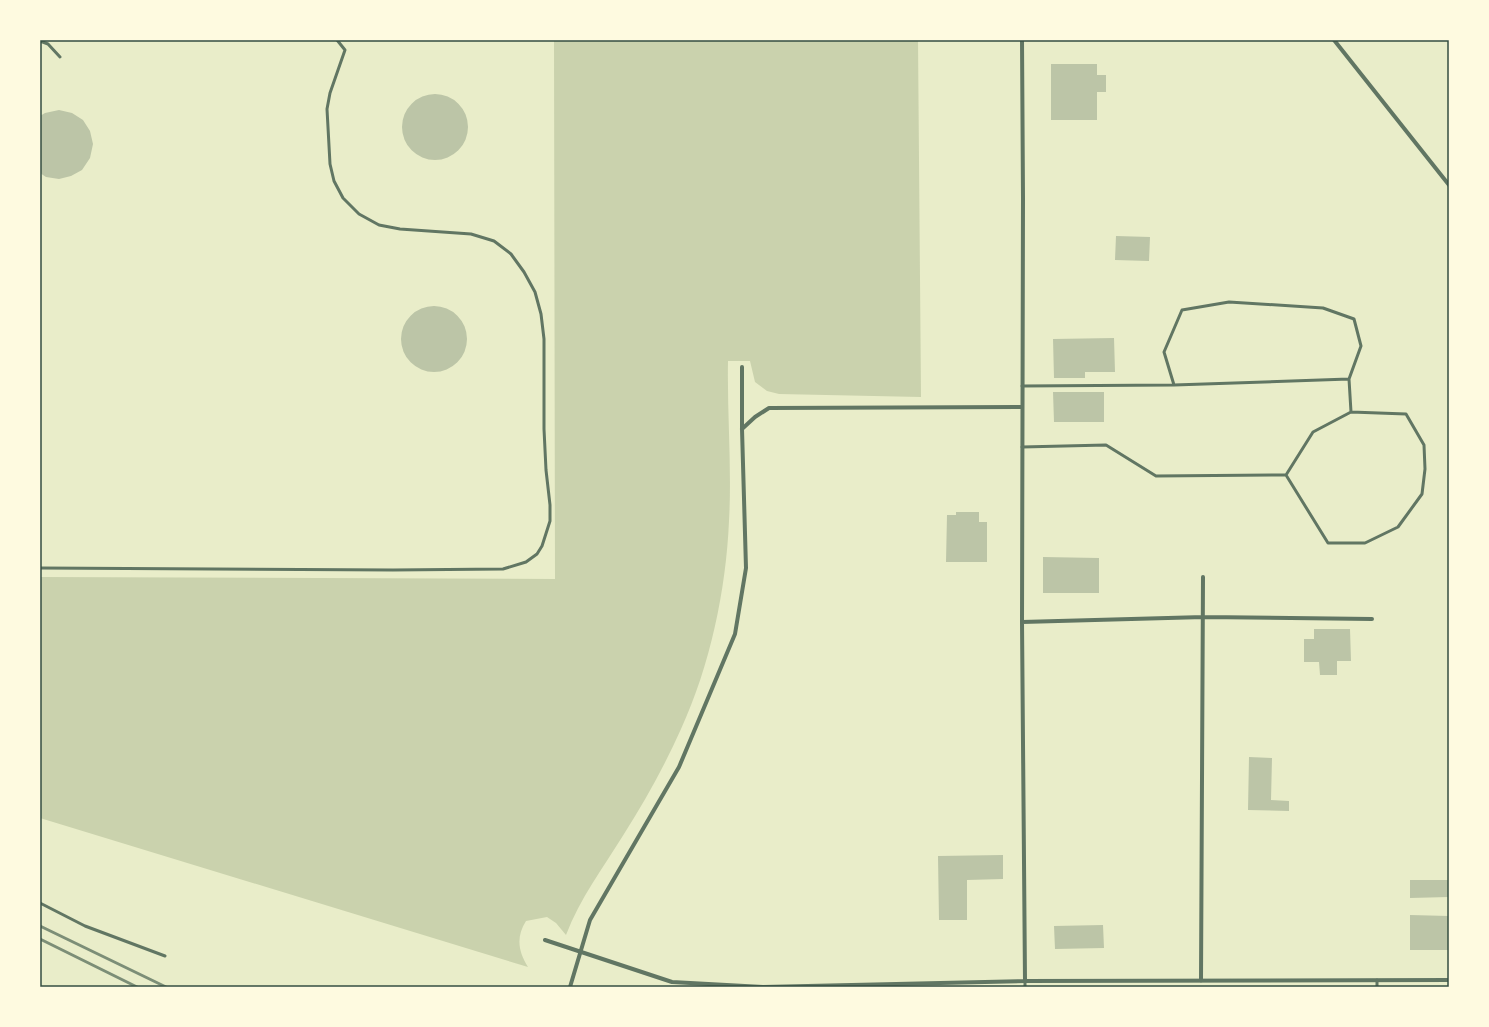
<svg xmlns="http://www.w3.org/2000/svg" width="1489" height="1027" font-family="'DM Sans',sans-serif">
<rect width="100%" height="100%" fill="#e9edc9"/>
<!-- green -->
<path fill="#cad2ad" d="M 554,40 L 918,40 L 921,397 L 779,394 L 767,391 L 755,382 L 750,361 L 728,361 C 727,414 732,468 729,521 C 726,590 710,666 681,729 C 665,765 645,801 624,834 C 603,868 580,898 566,935 L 556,923 L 547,917 L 526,921 C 516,937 518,951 528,967 L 40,818 L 40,577 L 555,579 Z"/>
<!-- building -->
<path fill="#bcc5a7" d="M 1051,64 L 1097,64 L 1097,75 L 1106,75 L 1106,92 L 1097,92 L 1097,120 L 1051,120 Z
M402 127a33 33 0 1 1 66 0a33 33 0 1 1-66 0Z
M 59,110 L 72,113 L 83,120 L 90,131 L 93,144 L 90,158 L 82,170 L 71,176 L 59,179 L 46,177 L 40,173 L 40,116 L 45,113 Z
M 1116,236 L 1150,237 L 1149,261 L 1115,260 Z
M401 339a33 33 0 1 1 66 0a33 33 0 1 1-66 0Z
M 1114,338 L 1115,372 L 1085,372 L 1085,378 L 1054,378 L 1053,339 Z
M 1053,392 L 1104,392 L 1104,422 L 1054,422 Z
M 956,512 L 979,512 L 979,522 L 987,522 L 987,562 L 946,562 L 947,515 L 956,515 Z
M 1043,557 L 1099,558 L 1099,593 L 1043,593 Z
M 1314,629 L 1350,629 L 1351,661 L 1337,661 L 1337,675 L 1320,675 L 1319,662 L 1304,662 L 1304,639 L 1314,639 Z
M 1249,757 L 1272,758 L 1271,800 L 1289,801 L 1289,811 L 1248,810 Z
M 1003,855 L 1003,879 L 967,880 L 967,920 L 939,920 L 938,856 Z
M 1410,880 L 1449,880 L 1449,897 L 1410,898 Z
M 1410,915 L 1449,916 L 1449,950 L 1410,950 Z
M 1103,925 L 1104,948 L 1055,949 L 1054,926 Z"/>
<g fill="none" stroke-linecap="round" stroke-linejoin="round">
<!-- service -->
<path stroke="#617663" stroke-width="3" d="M 40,41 L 48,44 L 60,57
M 1022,386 L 1174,385 L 1164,352 L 1182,310 L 1229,302 L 1323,308 L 1354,319 L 1361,346 L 1349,379 L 1174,385
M 1022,447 L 1106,445 L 1156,476 L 1286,475 L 1328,543 L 1365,543 L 1398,527 L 1422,494 L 1425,469 L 1424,445 L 1406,414 L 1351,412 L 1349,379
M 1286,475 L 1313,432 L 1351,412
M 40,568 L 393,570 L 503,569 L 526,562 L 537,554 L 542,546 L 550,521 L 550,505 L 546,470 L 544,429 L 544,339 L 541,314 L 535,292 L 524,272 L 511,254 L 494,241 L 471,234 L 400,229 L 379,225 L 359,214 L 343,198 L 334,181 L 330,164 L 327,109 L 330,93 L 345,50 L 337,40
M 40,903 L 85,926 L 165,956
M 1377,980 L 1377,987
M 1025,987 L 1025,981"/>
<!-- minor -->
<path stroke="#617663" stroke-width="4" d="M 1022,40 L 1023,198 L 1022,622 L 1025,981
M 1334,40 L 1449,185
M 742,429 L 755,417 L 769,408 L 1022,407
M 1022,622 L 1204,617 L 1372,619
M 545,940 L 672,982 L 763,987 L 1025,981 L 1449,980
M 1201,981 L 1203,577
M 570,987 L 590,920 L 679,767 L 735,634 L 746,568 L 742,429 L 742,367"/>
<!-- rail -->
<path stroke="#7c8e77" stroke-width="3" d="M 40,926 L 166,987
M 40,939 L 137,987"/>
</g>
<!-- border -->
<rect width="1489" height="1027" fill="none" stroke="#fefae0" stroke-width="82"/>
<rect x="41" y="41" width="1407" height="945" fill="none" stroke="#344e41" stroke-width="1.5"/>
</svg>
